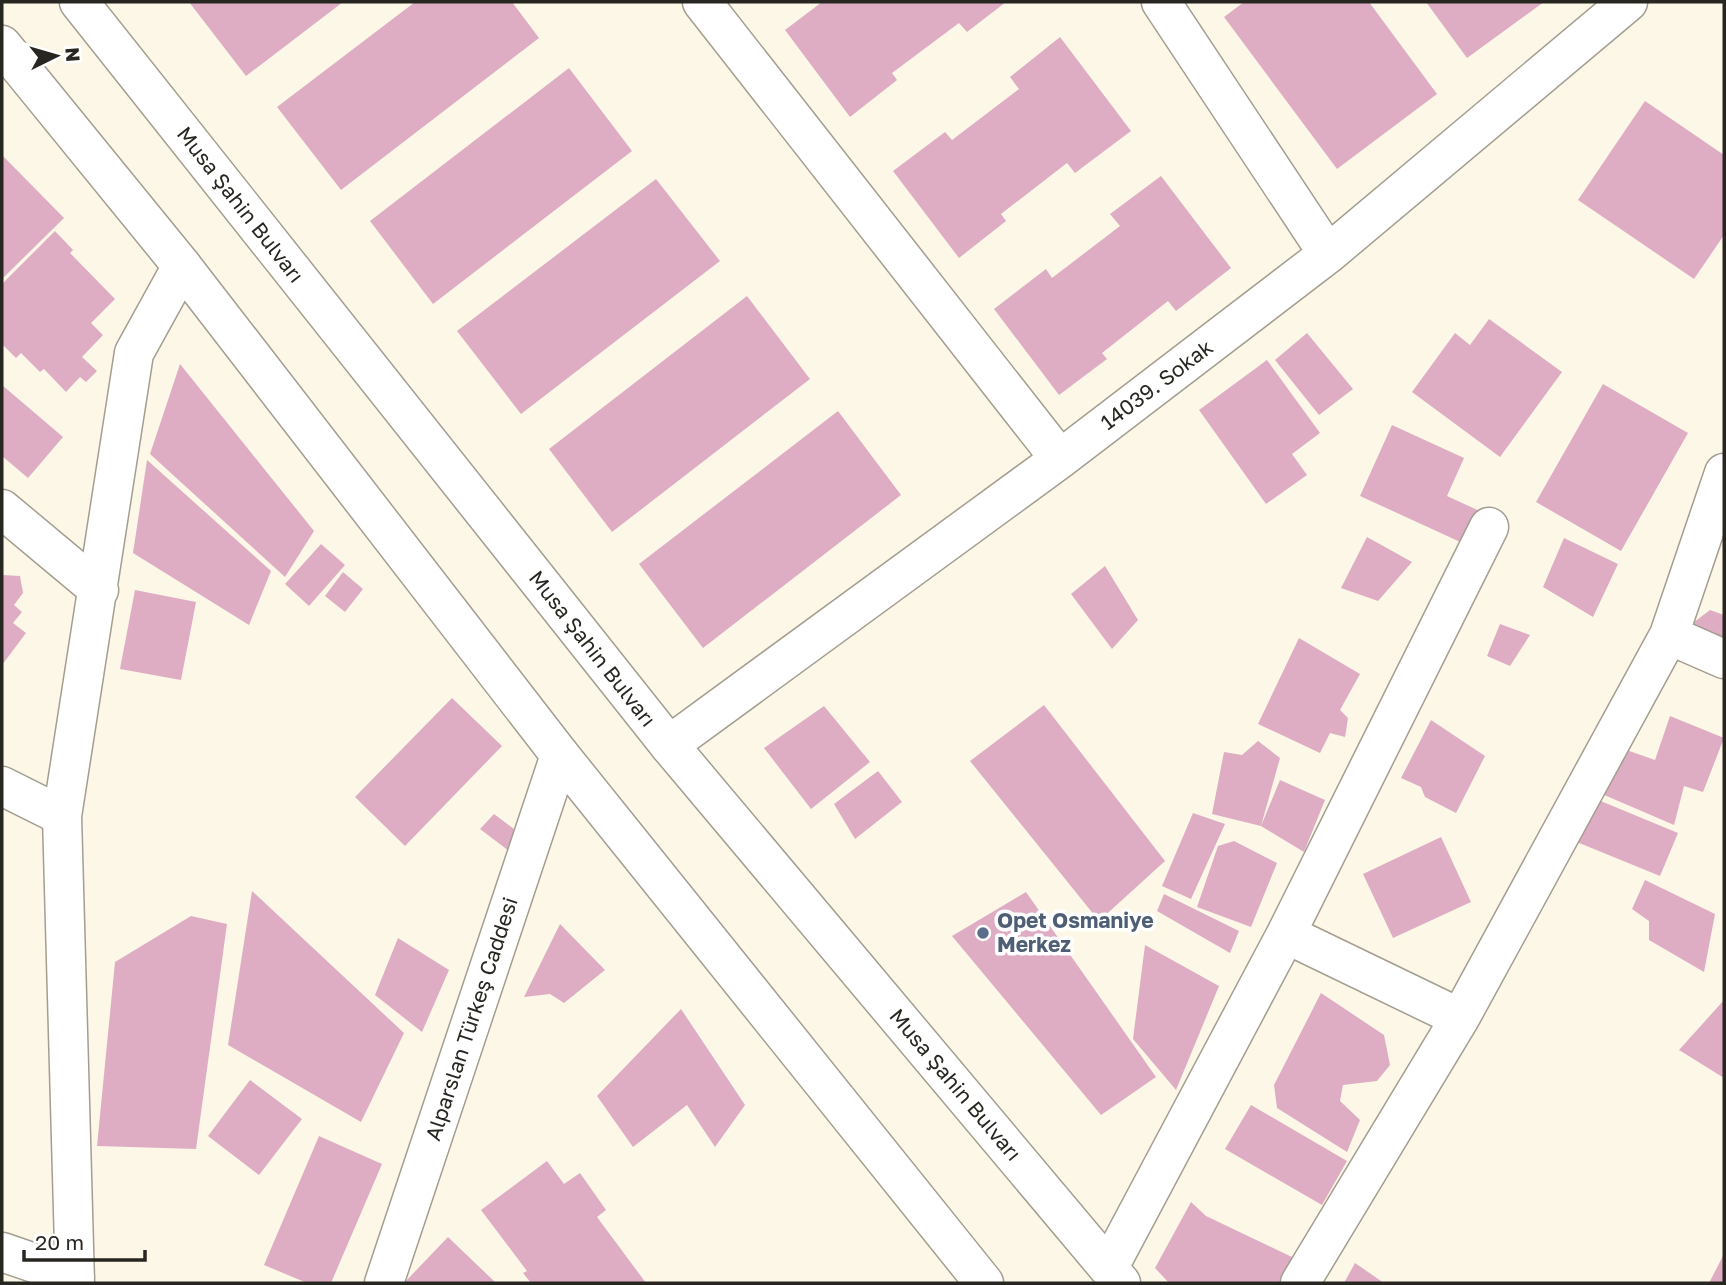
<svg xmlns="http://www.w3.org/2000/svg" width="1726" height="1285" font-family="'Golos Text',sans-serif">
<rect width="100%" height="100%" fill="#fdf7e7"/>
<!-- building -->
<path fill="#deadc4" d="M 189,2 L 343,2 L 246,76 Z
M 415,2 L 512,2 L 539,38 L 341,190 L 277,107 Z
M 822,2 L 1006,2 L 967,32 L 959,23 L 892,73 L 897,80 L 850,117 L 785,30 Z
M 1244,2 L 1369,2 L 1437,94 L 1337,169 L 1224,17 Z
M 1426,2 L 1544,2 L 1467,58 Z
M 1060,37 L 1131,131 L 1075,173 L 1067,163 L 1001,214 L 1006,221 L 959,258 L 893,171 L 945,132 L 952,140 L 1019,89 L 1010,77 Z
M 569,68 L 632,151 L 433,304 L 370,221 Z
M 1645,101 L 1724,155 L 1724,235 L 1694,279 L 1578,200 Z
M 2,155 L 64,218 L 2,279 Z
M 1161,176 L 1231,268 L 1176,311 L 1168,301 L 1102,353 L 1107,359 L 1059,395 L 994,309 L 1046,269 L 1052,278 L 1120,226 L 1110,214 Z
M 656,179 L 720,261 L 521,414 L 457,331 Z
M 55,231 L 73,250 L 70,253 L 115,299 L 91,323 L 103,335 L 82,357 L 97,371 L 86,382 L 80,377 L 66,392 L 44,369 L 40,372 L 21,353 L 16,358 L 2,344 L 2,284 Z
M 747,296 L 810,379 L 612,532 L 549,449 Z
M 1489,319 L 1562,372 L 1500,457 L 1412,392 L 1455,333 L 1470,345 Z
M 1307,333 L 1353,389 L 1319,415 L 1275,360 Z
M 1267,360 L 1320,433 L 1292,454 L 1307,475 L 1266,504 L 1199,410 Z
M 180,364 L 314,531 L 285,577 L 150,454 Z
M 1603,384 L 1688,433 L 1621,551 L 1536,502 Z
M 2,385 L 63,437 L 28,478 L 2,456 Z
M 838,411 L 901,495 L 703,648 L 639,564 Z
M 1392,425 L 1464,458 L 1447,496 L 1484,513 L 1469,546 L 1360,496 Z
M 147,460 L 271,571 L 249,625 L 133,553 Z
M 1367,537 L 1412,562 L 1378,601 L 1341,588 Z
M 1564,538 L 1618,564 L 1593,617 L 1543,587 Z
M 321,544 L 345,565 L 309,606 L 285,584 Z
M 1105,566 L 1138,620 L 1112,649 L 1071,594 Z
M 343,572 L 363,589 L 345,612 L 325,596 Z
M 2,575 L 20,576 L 23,593 L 14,605 L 22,612 L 13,623 L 26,633 L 2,665 Z
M 135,590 L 196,602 L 181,680 L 120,669 Z
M 1710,610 L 1724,615 L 1724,655 L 1681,632 Z
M 1500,624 L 1530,635 L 1510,666 L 1487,656 Z
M 1299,638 L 1360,674 L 1340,710 L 1348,718 L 1345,737 L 1330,733 L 1320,753 L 1258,724 Z
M 452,698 L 502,746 L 405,846 L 355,797 Z
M 1044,705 L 1165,861 L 1099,921 L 970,761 Z
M 824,706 L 870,762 L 811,809 L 764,748 Z
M 1670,716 L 1724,738 L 1703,792 L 1684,786 L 1674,825 L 1595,791 L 1618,747 L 1655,760 Z
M 1431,720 L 1485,756 L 1456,813 L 1425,797 L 1421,787 L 1401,778 Z
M 1258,741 L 1280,758 L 1261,826 L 1212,814 L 1224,752 L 1242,755 Z
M 878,771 L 902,802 L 855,839 L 834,804 Z
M 1280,780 L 1325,800 L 1304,852 L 1261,826 Z
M 1591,797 L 1678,833 L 1660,876 L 1567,838 Z
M 1193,813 L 1225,824 L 1191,899 L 1162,886 Z
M 494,814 L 526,838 L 513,854 L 480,829 Z
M 1441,837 L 1471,902 L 1393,938 L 1363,874 Z
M 1234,841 L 1277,863 L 1251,927 L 1197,907 L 1218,846 Z
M 1645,880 L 1715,914 L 1704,972 L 1649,940 L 1649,921 L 1632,909 Z
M 252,891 L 404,1033 L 361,1122 L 228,1045 Z
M 1026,892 L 1156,1077 L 1101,1115 L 952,936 Z
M 1164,894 L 1239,931 L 1230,953 L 1157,911 Z
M 191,916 L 227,924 L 196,1149 L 97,1146 L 115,962 Z
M 560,924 L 605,970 L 564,1003 L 550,994 L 524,997 Z
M 398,938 L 449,970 L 422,1032 L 375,995 Z
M 1145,945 L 1219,986 L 1176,1090 L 1133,1039 Z
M 1321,993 L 1384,1035 L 1390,1065 L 1377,1081 L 1343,1085 L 1340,1101 L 1360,1120 L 1347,1152 L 1277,1108 L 1274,1085 Z
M 1724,1000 L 1724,1078 L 1679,1050 Z
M 681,1009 L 745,1105 L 715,1147 L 687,1105 L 633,1147 L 597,1096 Z
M 250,1080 L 302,1119 L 259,1175 L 208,1136 Z
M 1251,1105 L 1347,1161 L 1322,1205 L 1225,1149 Z
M 319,1136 L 382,1164 L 331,1283 L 307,1283 L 264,1265 Z
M 547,1161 L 564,1184 L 580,1173 L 606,1210 L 597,1217 L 646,1283 L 531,1283 L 523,1273 L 527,1271 L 481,1210 Z
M 1191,1202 L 1206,1216 L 1294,1258 L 1279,1283 L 1169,1283 L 1155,1268 Z
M 448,1237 L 496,1283 L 404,1283 Z
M 1724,1254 L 1724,1283 L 1709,1283 Z
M 1355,1263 L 1384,1283 L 1344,1283 Z"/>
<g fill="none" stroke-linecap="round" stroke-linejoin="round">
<!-- minor casing -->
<g stroke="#a49e90" stroke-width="41">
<path id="minor" d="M 702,2 L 1060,459
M 1161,2 L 1328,254
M 2,509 L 99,590
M 1669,635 L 1724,659
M 669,745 L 1060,459 L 1328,254 L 1628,2
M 2,786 L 62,816
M 1286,934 L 1460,1018
M 2,1252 L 75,1277
M 1109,1267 L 1286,934 L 1489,527
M 75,1283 L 62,816 L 134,353 L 182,266
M 384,1283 L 560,755
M 1300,1283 L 1460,1018 L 1669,635 L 1724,473"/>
</g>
<!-- major casing -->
<g stroke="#a49e90" stroke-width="41">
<path id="major" d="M 79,2 L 669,745 L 1121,1283
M 2,45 L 182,266 L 560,755 L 984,1283"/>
</g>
<!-- minor -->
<use href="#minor" stroke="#fff" stroke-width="38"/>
<!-- major -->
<use href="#major" stroke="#fff" stroke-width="38"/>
</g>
<!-- markers -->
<circle fill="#5c6f8a" stroke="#fff" stroke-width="2.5" cx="983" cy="933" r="7"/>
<g text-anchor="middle" stroke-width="7" stroke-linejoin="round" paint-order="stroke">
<!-- street labels -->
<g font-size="21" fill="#282620" stroke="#fff">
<text transform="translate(240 205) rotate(52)" y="7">Musa Şahin Bulvarı</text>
<text transform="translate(1157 385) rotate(-37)" y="7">14039. Sokak</text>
<text transform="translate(592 649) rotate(52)" y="7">Musa Şahin Bulvarı</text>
<text transform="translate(472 1019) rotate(-72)" y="7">Alparslan Türkeş Caddesi</text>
<text transform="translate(955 1085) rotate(50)" y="7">Musa Şahin Bulvarı</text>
</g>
<!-- service labels -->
<g font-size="21" font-weight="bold" fill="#4e5e75" stroke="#fff" text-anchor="start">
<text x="997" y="928">Opet Osmaniye<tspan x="997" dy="24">Merkez</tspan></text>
</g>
</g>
<!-- border -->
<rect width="1726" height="1285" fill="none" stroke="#282620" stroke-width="7"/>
<!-- north arrow -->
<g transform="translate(56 56) rotate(85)" stroke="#ffffff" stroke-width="5" paint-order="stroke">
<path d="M0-5L12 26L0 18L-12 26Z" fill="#282620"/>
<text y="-10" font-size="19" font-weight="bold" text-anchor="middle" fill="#282620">N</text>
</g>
<!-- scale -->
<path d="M24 1250v10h121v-10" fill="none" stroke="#282620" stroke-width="3.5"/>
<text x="35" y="1250" font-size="21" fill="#282620" stroke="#ffffff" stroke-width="5" paint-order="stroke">20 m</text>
</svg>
